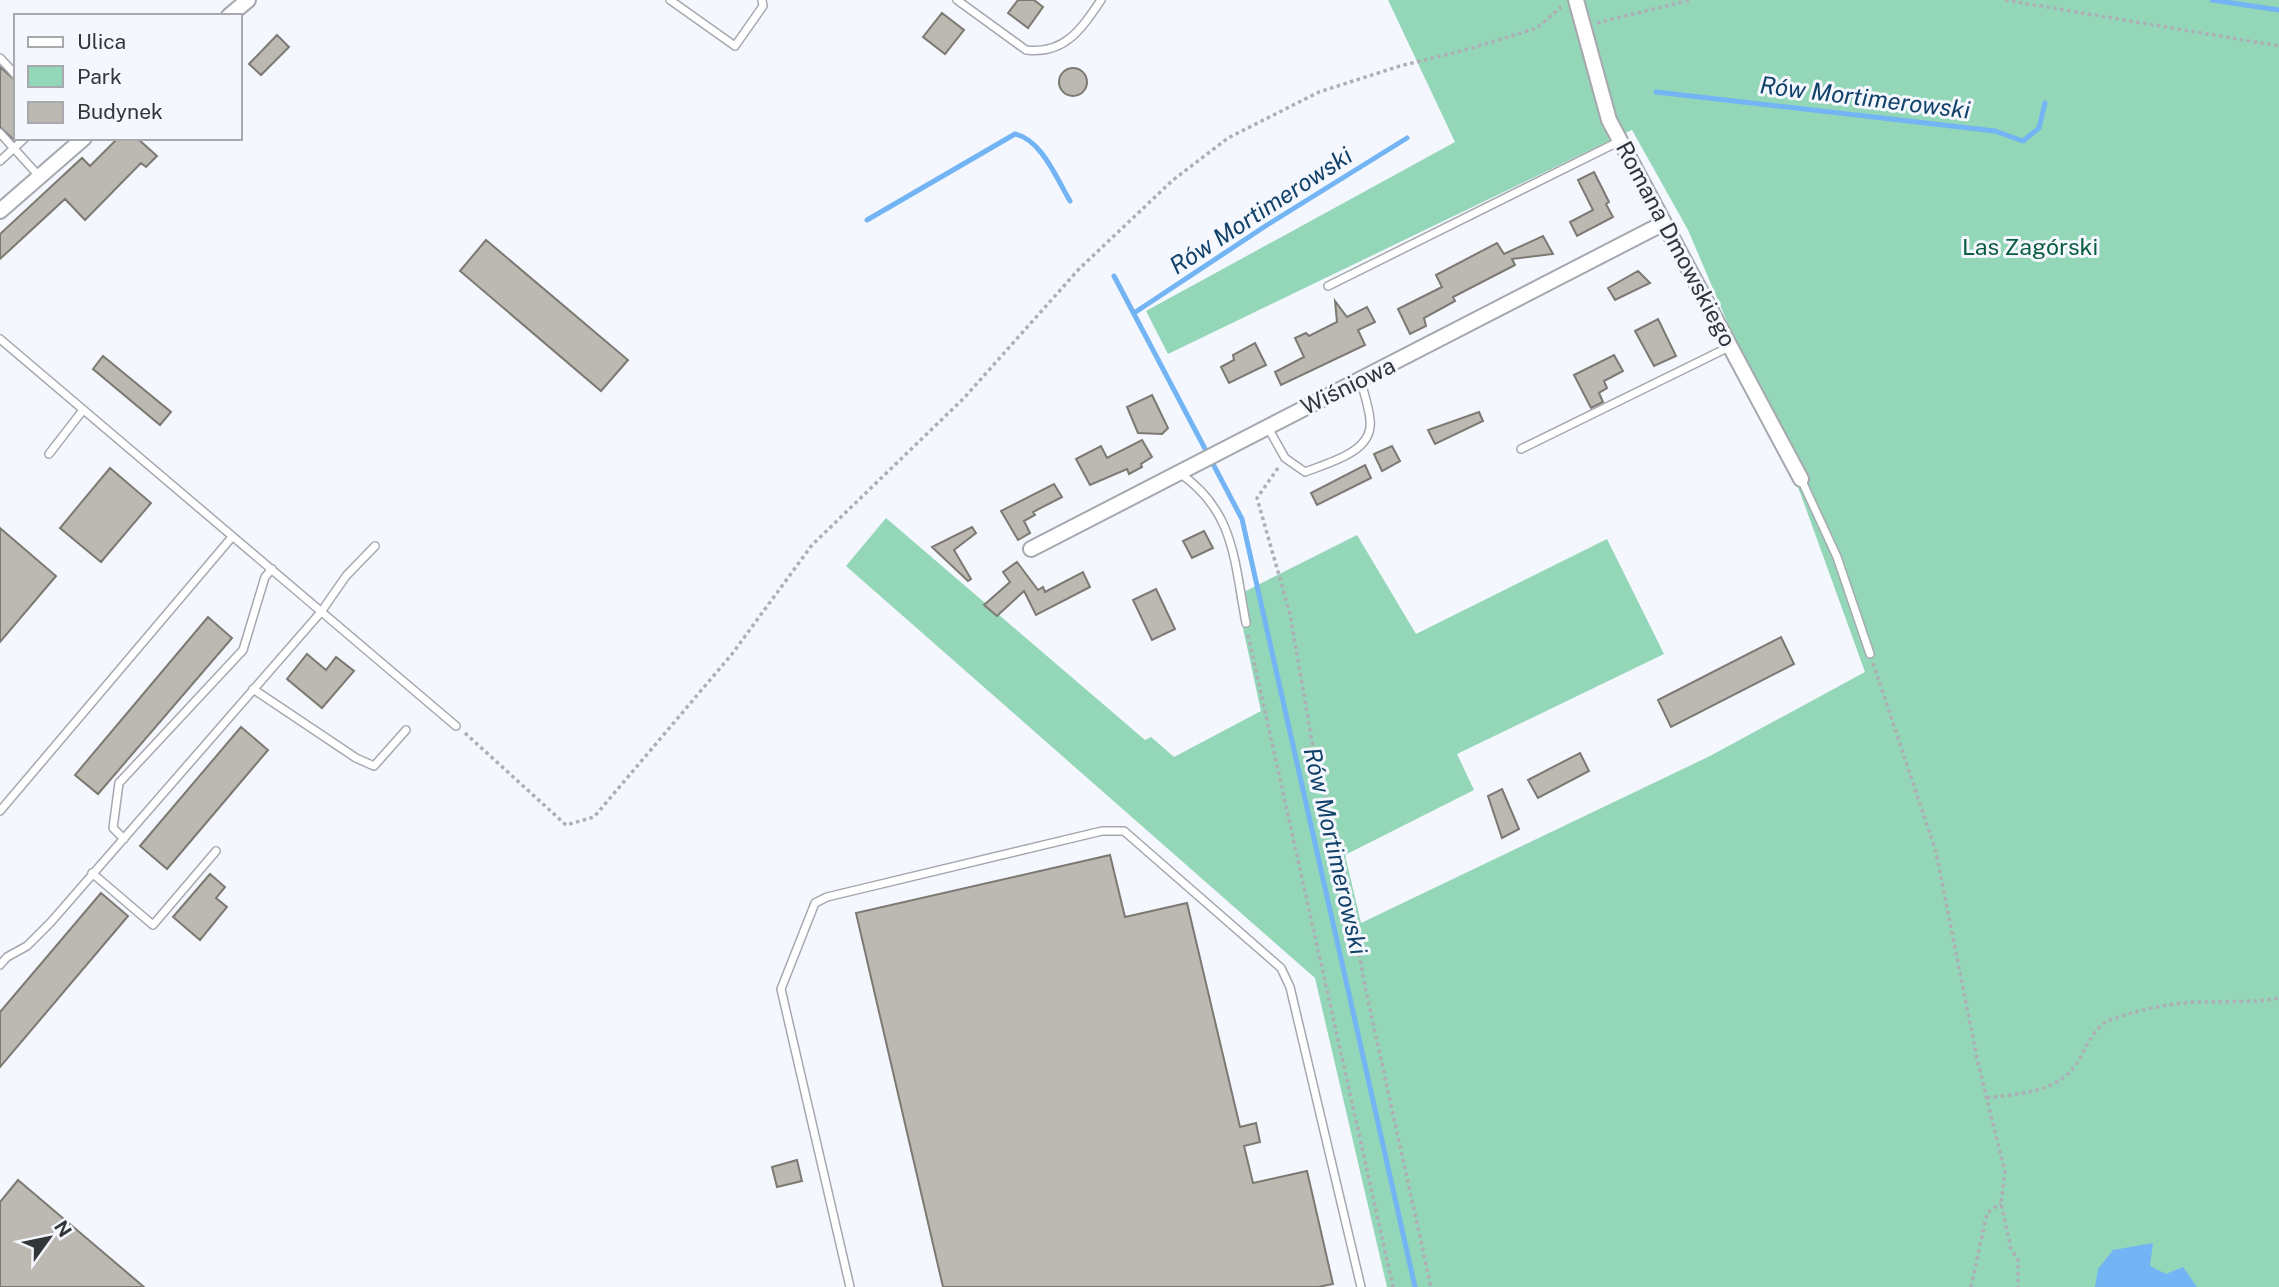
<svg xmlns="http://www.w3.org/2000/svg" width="2279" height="1287" font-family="'Public Sans',sans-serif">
<rect width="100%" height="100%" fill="#f4f7fe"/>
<!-- green -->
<path fill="#94d6b8" d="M 1388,0 L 2279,0 L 2279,1287 L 1387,1287 L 1315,978 L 846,566 L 886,518 L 1145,740 L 1151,737 L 1174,757 L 1261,711 L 1236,596 L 1357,535 L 1416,634 L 1607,539 L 1664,654 L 1457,754 L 1474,790 L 1345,855 L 1361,923 L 1710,756 L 1865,672 L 1801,495 L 1688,230 L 1632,130 L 1168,354 L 1146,311 L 1455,142 Z"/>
<!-- water -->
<path fill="#73b4f4" d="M 2153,1243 L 2150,1266 L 2166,1274 L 2183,1267 L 2197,1287 L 2095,1287 L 2098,1269 L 2113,1250 Z"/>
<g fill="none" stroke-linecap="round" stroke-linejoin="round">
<!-- stream -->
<path stroke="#73b4f4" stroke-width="5" d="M 2212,0 L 2279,10
M 1656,92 L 1995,131 L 2023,141 L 2039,128 L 2045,103
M 867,220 L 1015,134 C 1041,139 1057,179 1070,201
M 1114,276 L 1242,519 L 1415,1287
M 1134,313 L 1267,225 L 1407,138"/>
</g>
<!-- building -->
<path fill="#bcb8b2" stroke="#7c7973" stroke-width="2" d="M 1018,0 L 1034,0 L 1043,7 L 1028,28 L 1008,13 Z
M 942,13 L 964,30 L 945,54 L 923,37 Z
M 277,35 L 289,47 L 261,75 L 249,64 Z
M 0,67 L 16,81 L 14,140 L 0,127 Z
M1059 82a14 14 0 1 1 28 0a14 14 0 1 1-28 0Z
M 118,138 L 137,138 L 157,156 L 146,167 L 141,163 L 85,220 L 65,199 L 0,259 L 0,234 L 82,158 L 90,166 Z
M 1594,172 L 1609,202 L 1606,204 L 1613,217 L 1577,236 L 1570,222 L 1593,210 L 1578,180 Z
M 1543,236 L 1553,254 L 1512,259 L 1515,265 L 1453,297 L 1455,301 L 1424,318 L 1426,326 L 1410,334 L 1398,309 L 1442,287 L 1436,275 L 1497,243 L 1504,254 Z
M 486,240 L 628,360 L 601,391 L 460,271 Z
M 1638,271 L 1650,283 L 1615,300 L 1608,288 Z
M 1335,301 L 1347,317 L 1367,307 L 1375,322 L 1358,330 L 1365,345 L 1281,385 L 1275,372 L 1304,357 L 1295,338 L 1306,333 L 1309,336 L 1337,322 Z
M 1658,319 L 1676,356 L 1654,366 L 1635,331 Z
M 1255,343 L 1266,365 L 1229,383 L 1221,367 L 1234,360 L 1233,355 Z
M 1614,355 L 1623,371 L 1604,381 L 1607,388 L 1599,393 L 1603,402 L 1591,408 L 1574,375 Z
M 103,356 L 171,412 L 160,425 L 93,369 Z
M 1152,395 L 1168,428 L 1162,434 L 1138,433 L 1127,407 Z
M 1479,412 L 1483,421 L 1435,444 L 1428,430 Z
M 1142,440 L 1152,457 L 1141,464 L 1142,467 L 1129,474 L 1127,469 L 1090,485 L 1076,459 L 1101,446 L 1107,458 Z
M 1392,446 L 1400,461 L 1382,471 L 1374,454 Z
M 1365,465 L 1371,478 L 1317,505 L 1311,493 Z
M 110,468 L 151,503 L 101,562 L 60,528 Z
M 1054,484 L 1062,497 L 1033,512 L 1035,515 L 1024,521 L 1030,533 L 1018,540 L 1001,511 Z
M 972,527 L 976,533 L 954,550 L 971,579 L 968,581 L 932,547 Z
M 0,528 L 56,576 L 0,642 Z
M 1204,531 L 1213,548 L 1192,558 L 1183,541 Z
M 1017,562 L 1038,590 L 1043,587 L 1045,592 L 1083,572 L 1090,587 L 1036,615 L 1024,591 L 997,616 L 984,605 L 1010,582 L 1003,572 Z
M 1156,589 L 1175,629 L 1152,640 L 1133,600 Z
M 208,617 L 232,638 L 98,794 L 75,775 Z
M 1781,637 L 1794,664 L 1671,727 L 1658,700 Z
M 307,654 L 326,670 L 336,657 L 354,671 L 322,708 L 287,679 Z
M 241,727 L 268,750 L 167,869 L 140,846 Z
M 1580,753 L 1589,771 L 1538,798 L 1528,780 Z
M 1502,789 L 1519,829 L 1502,838 L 1488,796 Z
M 1110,855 L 1125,917 L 1187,903 L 1240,1127 L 1256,1123 L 1260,1142 L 1244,1146 L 1253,1183 L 1307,1171 L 1333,1284 L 1318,1287 L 943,1287 L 856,913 Z
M 210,874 L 225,887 L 216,898 L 227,907 L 200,940 L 173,917 Z
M 101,893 L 128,916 L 0,1067 L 0,1012 Z
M 797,1160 L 802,1181 L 777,1187 L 772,1167 Z
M 18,1180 L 144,1287 L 0,1287 L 0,1202 Z"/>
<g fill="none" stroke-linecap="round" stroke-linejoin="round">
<!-- lane casing -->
<g stroke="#a6a8af" stroke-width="10">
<path id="lane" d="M 670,0 L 735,46 L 763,6 L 762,0
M 957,0 L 1026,50 C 1065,55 1082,28 1101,0
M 0,58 L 16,75
M 0,133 L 39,176
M 0,161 L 25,138
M 1328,286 L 1620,141
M 0,339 L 456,726
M 1267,426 L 1285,458 L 1305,472 C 1328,463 1374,452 1370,420 C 1369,407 1364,394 1361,381
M 1521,449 L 1731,346
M 49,454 L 83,410
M 1178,472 C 1235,510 1234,561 1246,623
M 1801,479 L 1837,557 L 1870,654
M 253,689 L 356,758 L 374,766 L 406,730
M 0,811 L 232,537
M 124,839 L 113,828 L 119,783 L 243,650 L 265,577 L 272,569
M 92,873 L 153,925 L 216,851
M 0,965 L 7,957 L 27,946 L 51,922 L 321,612 L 346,576 L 375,546
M 850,1287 L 781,989 L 815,903 L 827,897 L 1102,831 L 1124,831 L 1281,968 L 1290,987 L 1361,1287"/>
</g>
<!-- street casing -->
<g stroke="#a6a8af" stroke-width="18">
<path id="street" d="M 1576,0 L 1609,120 L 1801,479
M 229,16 L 248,0
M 0,211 L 84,138
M 1031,549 L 1664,223"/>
</g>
<!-- path -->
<path stroke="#adafb5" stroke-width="3.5" stroke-dasharray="3.5 3.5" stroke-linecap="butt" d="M 2005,0 L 2279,46
M 1597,23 L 1690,0
M 1278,468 L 1257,498 L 1290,614 L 1314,753 L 1347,881 L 1364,982 L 1431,1287
M 1248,635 L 1393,1287
M 1873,663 L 1936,852 L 1978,1063 L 2005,1172 L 2001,1203 L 2011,1249 L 2018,1260 L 2018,1287
M 465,733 L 566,825 L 594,817 L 732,654 L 812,545 L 964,398 L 1079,269 L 1173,180 L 1228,138 L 1319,92 L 1400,66 L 1469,49 L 1537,28 L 1561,7
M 1987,1098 C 2017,1094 2055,1093 2075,1066 C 2085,1052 2093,1026 2110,1020 C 2137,1010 2170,1003 2199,1002 C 2226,1001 2252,1003 2279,998
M 1971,1287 L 1987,1213 L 2001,1203"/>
<!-- lane -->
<use href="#lane" stroke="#fff" stroke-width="7"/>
<!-- street -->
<use href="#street" stroke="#fff" stroke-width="14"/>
</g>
<g text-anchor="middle" stroke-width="6" stroke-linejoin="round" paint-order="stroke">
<!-- street labels -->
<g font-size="23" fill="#343538" stroke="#f4f7fe">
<text transform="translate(1676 244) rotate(62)" y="8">Romana Dmowskiego</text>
<text transform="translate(1348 386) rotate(-26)" y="8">Wiśniowa</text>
</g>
<!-- park labels -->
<g font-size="23" fill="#0b5d41" stroke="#f4f7fe">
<text x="2030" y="255">Las Zagórski</text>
</g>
<!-- water labels -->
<g font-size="24" font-style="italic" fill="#12416a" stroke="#f4f7fe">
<text transform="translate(1865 98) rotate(7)" y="8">Rów Mortimerowski</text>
<text transform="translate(1261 211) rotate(-33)" y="8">Rów Mortimerowski</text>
<text transform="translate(1335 851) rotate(77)" y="8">Rów Mortimerowski</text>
</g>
</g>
<!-- legend -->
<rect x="14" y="14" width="228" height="126" fill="#f4f7fe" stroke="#a7a9af" stroke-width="2"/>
<rect x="28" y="37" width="35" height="10" fill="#ffffff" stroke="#a7a9af" stroke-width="2"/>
<text x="77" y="49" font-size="21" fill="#343538">Ulica</text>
<rect x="28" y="66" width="35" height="21" fill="#94d6b8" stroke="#a7a9af" stroke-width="2"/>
<text x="77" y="84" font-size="21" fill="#343538">Park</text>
<rect x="28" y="102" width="35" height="21" fill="#bcb8b2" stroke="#a7a9af" stroke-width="2"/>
<text x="77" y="119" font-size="21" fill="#343538">Budynek</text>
<!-- north arrow -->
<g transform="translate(49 1238) rotate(57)" stroke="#f4f7fe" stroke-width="5" paint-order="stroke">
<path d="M0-5L12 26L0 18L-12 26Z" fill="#343538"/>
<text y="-10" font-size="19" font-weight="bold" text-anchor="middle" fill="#343538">N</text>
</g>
</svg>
